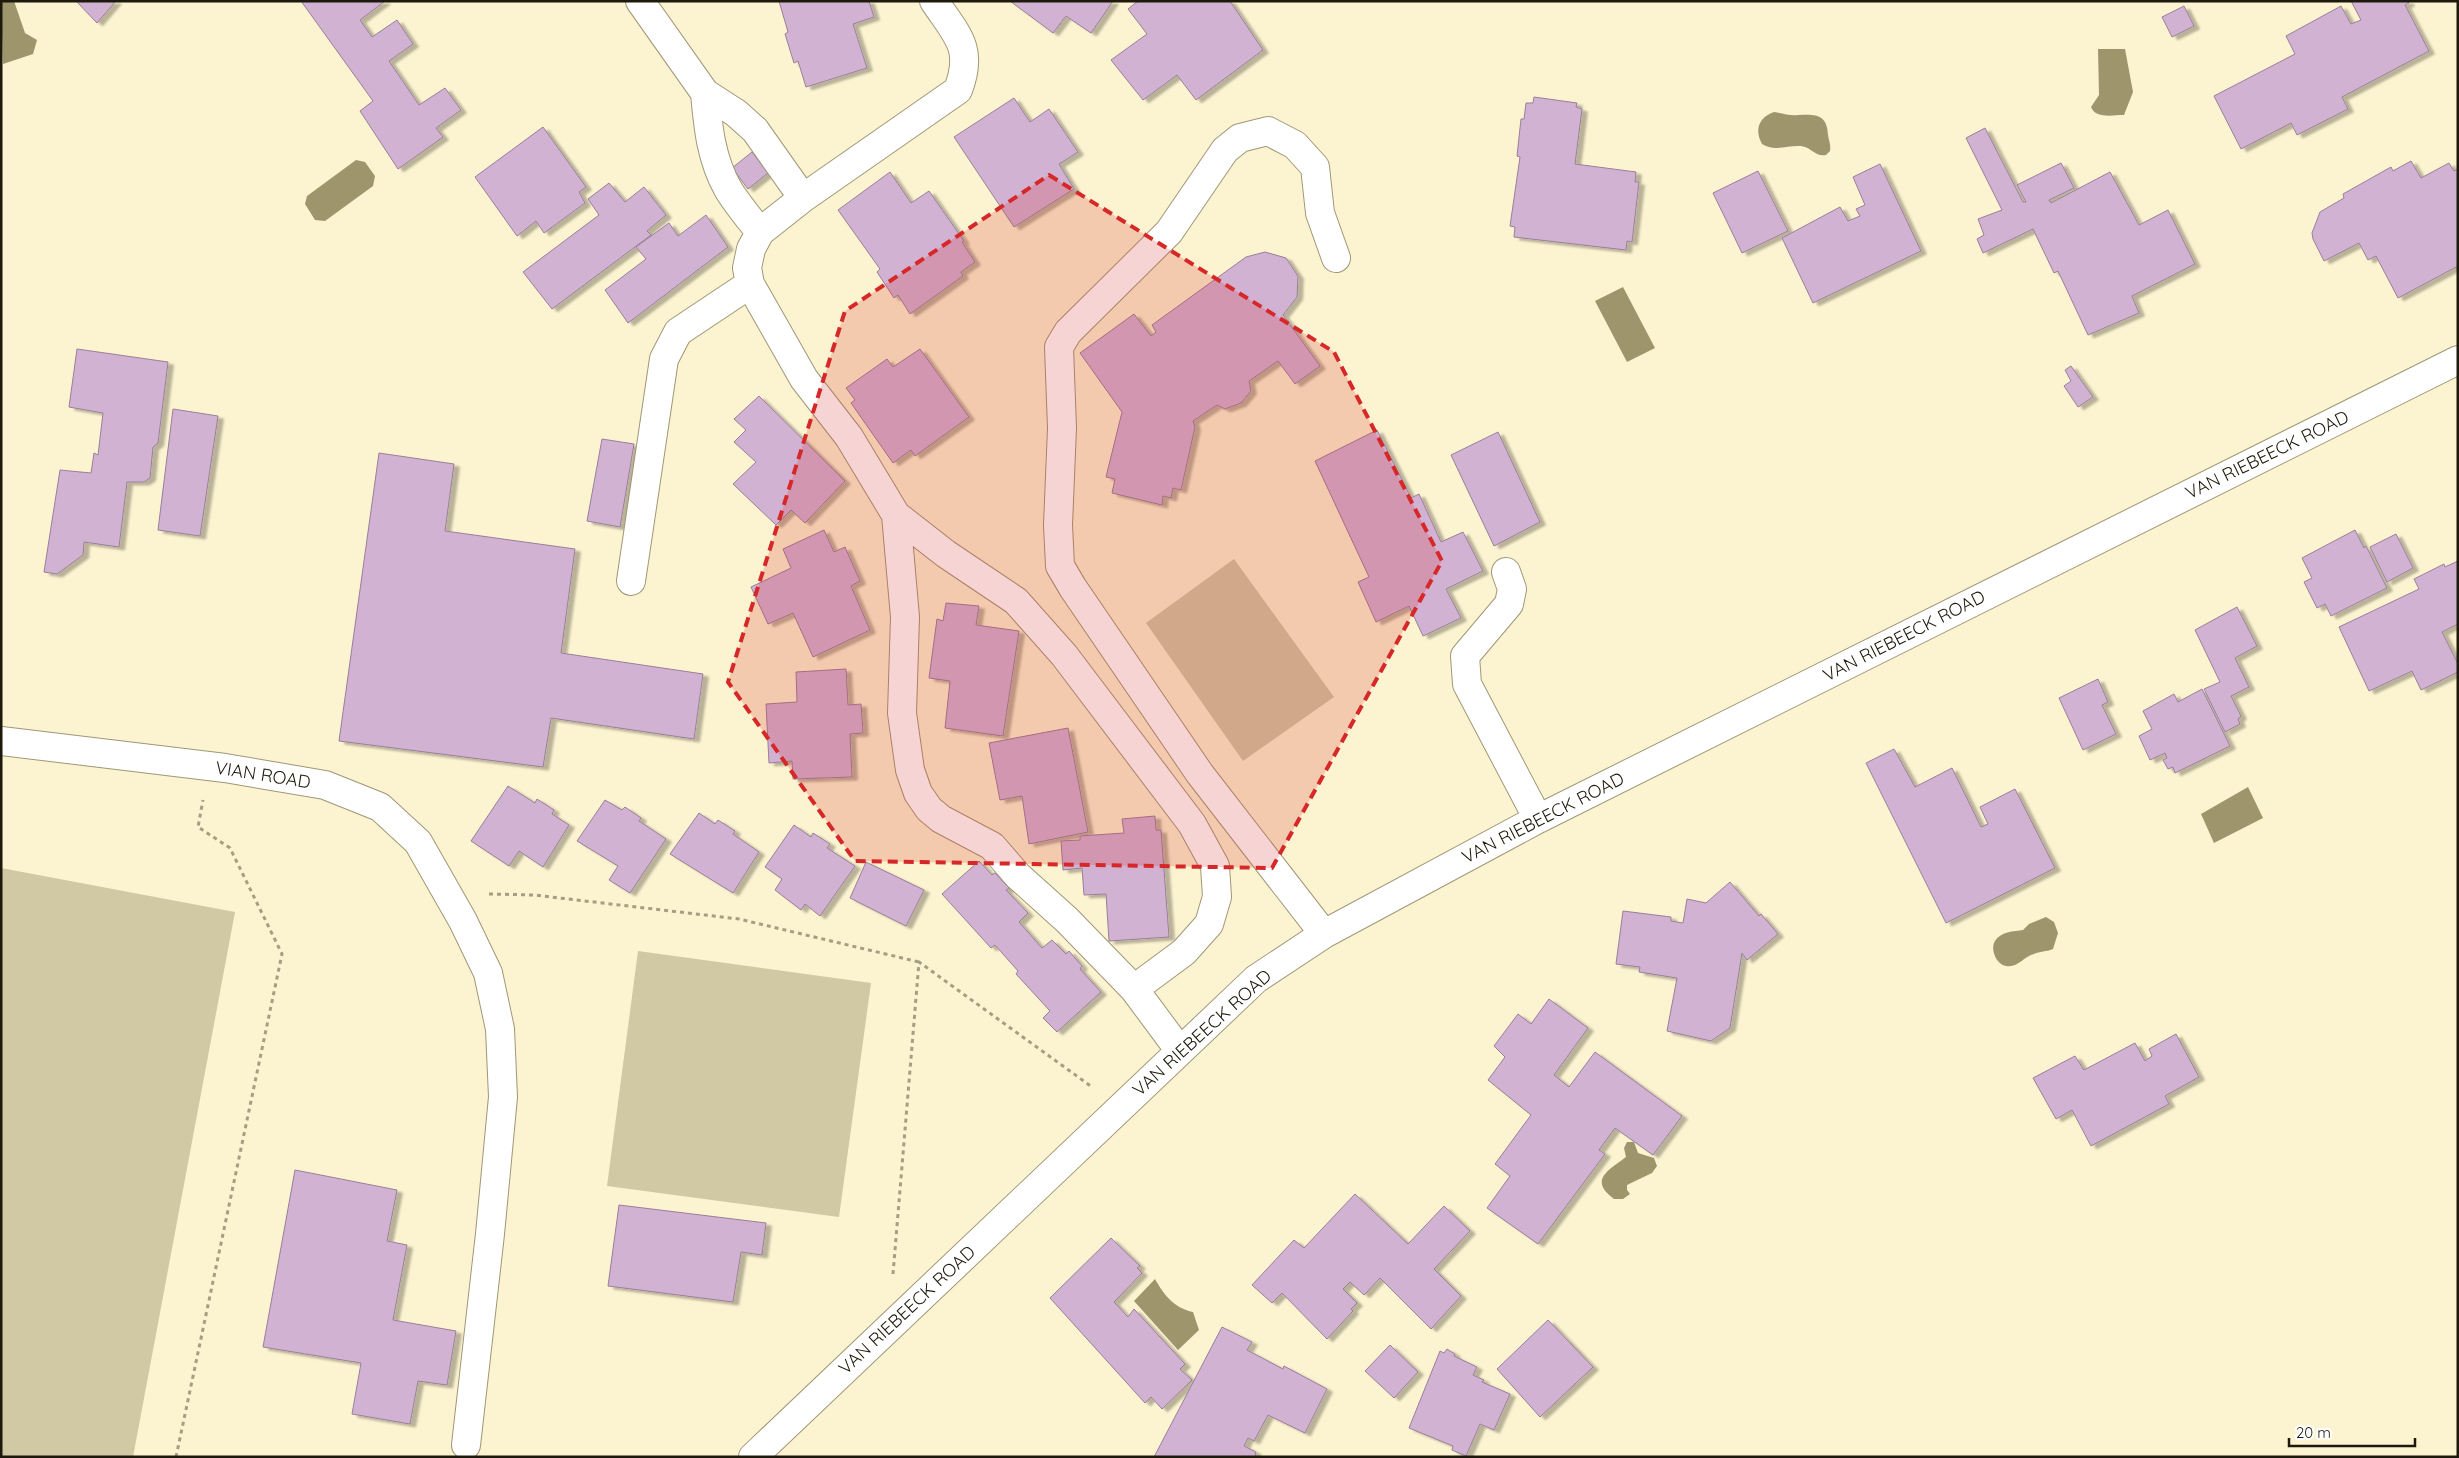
<svg xmlns="http://www.w3.org/2000/svg" width="2459" height="1458" font-family="Quicksand,sans-serif">
<defs>
<filter id="shadow"><feDropShadow dx="5.5" dy="3" stdDeviation="1" flood-color="#0004"/></filter>
</defs>
<rect width="100%" height="100%" fill="#fcf3d0"/>
<!-- green -->
<path fill="#d1c8a4" d="M 1234,559 L 1334,697 L 1243,761 L 1146,623 Z
M 1,868 L 235,912 L 133,1457 L 1,1457 Z
M 638,951 L 871,983 L 839,1217 L 607,1186 Z"/>
<!-- water -->
<path fill="#9f956c" d="M 1,1 L 14,1 L 25,33 L 37,40 L 33,54 L 3,64 Z
M 2098,49 L 2125,49 L 2133,92 L 2124,115 C 2112,115 2096,119 2091,107 L 2099,95 Z
M 1774,112 C 1782,113 1790,116 1798,115 C 1816,114 1827,114 1828,135 C 1829,141 1831,145 1830,151 L 1826,155 C 1815,157 1811,147 1801,146 C 1787,145 1774,152 1762,144 C 1754,130 1759,117 1774,112 Z
M 356,160 L 365,162 L 375,176 L 373,186 L 325,221 L 315,220 L 305,204 L 307,196 Z
M 1623,287 L 1655,348 L 1627,362 L 1595,301 Z
M 2248,787 L 2263,818 L 2214,843 L 2201,814 Z
M 2046,917 L 2054,922 L 2058,933 L 2053,949 C 2046,952 2040,951 2034,954 C 2023,957 2018,968 2006,966 C 1996,964 1990,949 1995,941 C 2000,932 2014,931 2023,930 L 2029,924 Z
M 1627,1142 L 1634,1142 L 1638,1153 L 1654,1158 L 1657,1166 L 1652,1173 L 1627,1185 L 1627,1190 L 1630,1194 L 1623,1199 L 1614,1199 C 1588,1180 1609,1170 1626,1157 L 1624,1148 Z
M 1155,1279 C 1164,1295 1174,1308 1193,1312 L 1199,1330 L 1178,1350 L 1134,1301 Z"/>
<!-- building -->
<path fill="#d2b2d3" stroke="#987f98" filter="url(#shadow)" d="M 76,1 L 116,1 L 97,23 Z
M 301,1 L 385,1 L 360,20 L 372,37 L 397,20 L 413,44 L 389,61 L 419,105 L 445,88 L 461,110 L 436,128 L 443,137 L 398,169 L 360,111 L 373,101 Z
M 779,1 L 869,1 L 874,17 L 853,24 L 867,68 L 806,87 L 798,61 L 794,63 L 785,34 L 788,32 Z
M 1010,1 L 1113,1 L 1091,33 L 1066,16 L 1053,33 Z
M 1138,1 L 1230,1 L 1263,50 L 1196,100 L 1177,75 L 1143,100 L 1111,60 L 1147,34 L 1128,9 Z
M 2351,1 L 2408,1 L 2409,3 L 2405,5 L 2429,51 L 2342,97 L 2348,109 L 2297,135 L 2291,123 L 2241,149 L 2214,96 L 2295,54 L 2286,36 L 2341,6 L 2351,24 L 2361,20 Z
M 2184,6 L 2194,26 L 2172,37 L 2162,17 Z
M 1534,97 L 1577,103 L 1576,107 L 1582,109 L 1575,164 L 1636,172 L 1635,182 L 1639,182 L 1632,242 L 1627,241 L 1626,250 L 1514,237 L 1515,227 L 1510,226 L 1520,157 L 1517,156 L 1521,119 L 1524,119 L 1526,103 L 1533,103 Z
M 1014,98 L 1030,122 L 1049,109 L 1078,152 L 1059,164 L 1074,189 L 1014,227 L 954,137 Z
M 543,127 L 586,187 L 579,192 L 585,203 L 544,233 L 536,221 L 517,236 L 475,177 Z
M 1985,128 L 2023,202 L 2026,202 L 2017,185 L 2061,163 L 2074,188 L 2049,200 L 2051,203 L 2110,172 L 2139,225 L 2168,210 L 2195,264 L 2132,296 L 2139,313 L 2088,335 L 2058,271 L 2054,273 L 2033,229 L 1983,253 L 1977,239 L 1984,235 L 1978,219 L 2002,210 L 1966,138 Z
M 752,152 L 768,173 L 748,189 L 732,168 Z
M 2411,161 L 2421,178 L 2449,163 L 2454,171 L 2458,169 L 2458,266 L 2398,298 L 2376,256 L 2368,260 L 2359,243 L 2324,261 L 2313,239 L 2312,233 L 2320,212 L 2344,198 L 2343,194 L 2391,167 L 2393,171 Z
M 1880,164 L 1921,251 L 1813,303 L 1782,238 L 1840,207 L 1848,221 L 1860,216 L 1856,209 L 1865,205 L 1853,177 Z
M 1758,171 L 1788,231 L 1742,253 L 1713,193 Z
M 890,172 L 911,203 L 929,191 L 964,241 L 962,242 L 975,262 L 961,272 L 963,276 L 910,314 L 898,295 L 894,298 L 877,272 L 880,269 L 838,210 Z
M 609,183 L 625,202 L 644,187 L 666,215 L 647,231 L 651,235 L 552,309 L 523,272 L 599,215 L 588,199 Z
M 706,215 L 728,247 L 628,323 L 605,290 L 646,259 L 636,247 L 669,223 L 678,236 Z
M 1265,252 L 1286,258 L 1298,276 L 1297,297 L 1283,315 L 1320,366 L 1295,384 L 1278,361 L 1249,381 L 1251,391 L 1241,403 L 1225,409 L 1217,405 L 1193,421 L 1195,427 L 1181,490 L 1173,488 L 1171,498 L 1163,496 L 1162,505 L 1112,493 L 1115,479 L 1106,477 L 1122,412 L 1080,353 L 1134,314 L 1151,336 L 1156,332 L 1152,325 L 1246,257 Z
M 77,349 L 168,362 L 158,443 L 153,447 L 150,478 L 144,482 L 127,482 L 119,547 L 84,542 L 83,555 L 57,574 L 44,572 L 60,470 L 91,473 L 94,453 L 98,455 L 103,413 L 69,407 Z
M 920,349 L 969,417 L 915,456 L 911,450 L 893,463 L 851,403 L 855,400 L 846,388 L 887,359 L 893,367 Z
M 2071,366 L 2093,397 L 2078,407 L 2064,386 L 2071,381 L 2065,370 Z
M 759,396 L 845,481 L 805,523 L 791,510 L 776,525 L 733,484 L 756,462 L 734,442 L 746,430 L 734,419 Z
M 173,409 L 218,416 L 200,536 L 158,530 Z
M 1377,430 L 1411,498 L 1419,494 L 1441,542 L 1463,532 L 1483,571 L 1446,589 L 1461,618 L 1423,636 L 1409,606 L 1376,622 L 1358,582 L 1369,577 L 1315,461 Z
M 1498,432 L 1540,522 L 1494,546 L 1451,455 Z
M 602,439 L 634,444 L 620,527 L 587,521 Z
M 379,453 L 454,464 L 445,531 L 575,549 L 561,653 L 703,674 L 694,739 L 551,718 L 543,767 L 339,741 Z
M 824,530 L 834,552 L 845,547 L 860,581 L 851,586 L 870,630 L 813,657 L 793,613 L 768,624 L 751,587 L 791,568 L 783,549 Z
M 2355,530 L 2364,548 L 2366,546 L 2387,588 L 2331,616 L 2325,604 L 2317,608 L 2304,582 L 2312,578 L 2302,558 Z
M 2396,534 L 2413,568 L 2387,582 L 2370,547 Z
M 2458,561 L 2458,624 L 2442,632 L 2458,664 L 2458,672 L 2421,690 L 2412,671 L 2369,691 L 2339,627 L 2419,589 L 2414,579 L 2444,564 L 2445,567 Z
M 946,603 L 979,606 L 976,625 L 1019,631 L 1003,736 L 945,728 L 950,681 L 929,678 L 937,619 L 943,621 Z
M 2237,607 L 2257,646 L 2235,658 L 2249,687 L 2231,696 L 2241,716 L 2238,719 L 2240,724 L 2225,732 L 2204,689 L 2220,682 L 2195,630 Z
M 846,669 L 848,705 L 861,704 L 863,733 L 850,734 L 852,777 L 793,779 L 792,761 L 769,763 L 766,704 L 797,702 L 796,672 Z
M 2098,679 L 2108,702 L 2102,705 L 2116,734 L 2083,750 L 2059,698 Z
M 2202,689 L 2230,746 L 2175,773 L 2173,767 L 2168,769 L 2163,760 L 2167,758 L 2165,753 L 2150,760 L 2139,736 L 2152,729 L 2143,711 L 2174,694 L 2178,702 Z
M 1068,728 L 1088,832 L 1029,844 L 1022,796 L 1000,800 L 989,743 Z
M 1894,749 L 1915,787 L 1952,768 L 1981,827 L 1988,824 L 1980,807 L 2015,789 L 2055,868 L 1946,923 L 1866,763 Z
M 508,786 L 535,803 L 537,799 L 554,810 L 552,814 L 569,825 L 543,867 L 519,851 L 509,866 L 471,841 Z
M 605,800 L 622,810 L 625,807 L 641,818 L 639,821 L 666,839 L 630,893 L 609,880 L 618,866 L 577,841 Z
M 699,813 L 715,824 L 718,820 L 735,831 L 733,834 L 759,852 L 733,893 L 670,854 Z
M 1155,816 L 1156,830 L 1161,830 L 1169,937 L 1109,941 L 1106,894 L 1084,895 L 1082,868 L 1063,870 L 1061,841 L 1080,840 L 1080,836 L 1124,833 L 1122,819 Z
M 794,825 L 811,837 L 813,833 L 830,844 L 827,848 L 855,866 L 820,916 L 805,904 L 801,910 L 775,890 L 782,879 L 765,867 Z
M 979,861 L 992,875 L 995,873 L 1009,888 L 1006,890 L 1028,913 L 1019,922 L 1042,948 L 1052,940 L 1066,954 L 1069,951 L 1082,966 L 1080,969 L 1101,992 L 1057,1032 L 1043,1018 L 1050,1011 L 1016,974 L 1018,971 L 995,945 L 991,948 L 942,894 Z
M 866,862 L 924,890 L 906,926 L 850,898 Z
M 1730,882 L 1759,916 L 1761,914 L 1778,934 L 1747,960 L 1742,953 L 1730,1028 L 1711,1041 L 1667,1031 L 1677,978 L 1639,972 L 1640,967 L 1616,964 L 1623,911 L 1671,917 L 1671,921 L 1683,923 L 1687,899 L 1706,903 Z
M 1549,999 L 1588,1028 L 1554,1075 L 1569,1087 L 1595,1052 L 1682,1116 L 1653,1155 L 1615,1128 L 1599,1150 L 1605,1154 L 1538,1244 L 1487,1208 L 1510,1176 L 1495,1164 L 1531,1115 L 1488,1080 L 1505,1057 L 1494,1046 L 1518,1014 L 1531,1024 Z
M 2176,1034 L 2199,1077 L 2165,1096 L 2169,1104 L 2091,1146 L 2072,1110 L 2056,1119 L 2033,1078 L 2075,1056 L 2084,1070 L 2135,1043 L 2145,1061 L 2152,1056 L 2149,1049 Z
M 295,1170 L 397,1190 L 387,1241 L 407,1245 L 393,1320 L 456,1331 L 447,1385 L 418,1381 L 410,1424 L 352,1414 L 361,1363 L 263,1347 Z
M 1355,1194 L 1408,1244 L 1444,1206 L 1470,1231 L 1434,1269 L 1461,1296 L 1431,1329 L 1380,1278 L 1364,1295 L 1350,1282 L 1343,1289 L 1357,1303 L 1351,1309 L 1353,1311 L 1327,1339 L 1282,1293 L 1272,1303 L 1252,1285 L 1294,1240 L 1304,1248 Z
M 619,1205 L 766,1223 L 762,1255 L 741,1252 L 733,1302 L 608,1286 Z
M 1111,1238 L 1140,1266 L 1137,1268 L 1142,1273 L 1114,1302 L 1128,1317 L 1134,1309 L 1185,1364 L 1180,1369 L 1192,1380 L 1162,1409 L 1151,1397 L 1145,1403 L 1050,1298 Z
M 1548,1320 L 1593,1367 L 1540,1417 L 1497,1369 Z
M 1222,1327 L 1252,1342 L 1247,1350 L 1283,1369 L 1284,1366 L 1327,1389 L 1305,1433 L 1268,1415 L 1254,1441 L 1248,1438 L 1244,1446 L 1256,1452 L 1255,1455 L 1257,1457 L 1154,1457 Z
M 1390,1345 L 1418,1372 L 1394,1398 L 1365,1371 Z
M 1447,1349 L 1455,1354 L 1454,1356 L 1477,1367 L 1473,1375 L 1484,1380 L 1482,1382 L 1510,1394 L 1494,1430 L 1480,1424 L 1466,1456 L 1452,1450 L 1453,1446 L 1409,1428 L 1440,1351 L 1444,1353 Z"/>
<g fill="none" stroke-linecap="round" stroke-linejoin="round">
<!-- minor casing -->
<g stroke="#a09777" stroke-width="30">
<path id="minor" d="M 640,1 L 705,93 L 736,113 L 755,130 L 803,198
M 934,1 C 957,35 974,48 958,90 L 803,198 L 760,232 L 751,249 L 747,268 L 750,284 L 804,379 L 849,437 L 896,515 L 946,554 L 1016,601 L 1064,655 L 1192,824 L 1215,866 L 1217,897 L 1209,924 L 1184,952 L 1134,989
M 705,93 C 708,127 711,159 728,189 C 737,204 749,218 760,232
M 896,515 L 905,617 L 902,713 L 910,770 L 918,793 L 929,809 L 941,819 L 992,846 L 1018,876 L 1067,920 L 1134,989 L 1180,1051
M 1506,572 L 1512,589 L 1509,604 L 1465,656 L 1467,684 L 1538,819
M 631,581 L 664,359 L 678,332 L 750,284
M 1,741 L 225,768 L 325,785 L 380,807 L 418,842 L 463,921 L 488,973 L 500,1029 L 503,1097 L 490,1234 L 466,1445
M 1324,934 L 1200,774 L 1073,588 L 1060,566 L 1058,525 L 1062,428 L 1059,347 L 1068,332 L 1169,232 L 1225,150 L 1240,138 L 1268,131 L 1295,145 L 1315,167 L 1320,213 L 1336,258
M 753,1457 L 1256,979 L 1324,934 L 1538,819 L 2458,360"/>
</g>
<!-- path -->
<path stroke="#a49e83" stroke-width="3" stroke-dasharray="4 4" stroke-linecap="butt" d="M 489,894 L 534,895 L 739,919 L 919,962
M 893,1274 L 919,962 L 1092,1087
M 176,1457 L 282,954 L 230,848 L 198,827 L 203,800"/>
<!-- minor -->
<use href="#minor" stroke="#fff" stroke-width="28"/>
</g>
<!-- marked area -->
<path fill="#d62828" fill-opacity="0.2" stroke="#d62828" stroke-width="4" stroke-dasharray="10 6" stroke-linejoin="round" d="M 1049,175 L 1334,352 L 1442,561 L 1272,868 L 855,861 L 728,682 L 845,311 Z"/>
<g text-anchor="middle" stroke-width="4" stroke-linejoin="round" paint-order="stroke">
<!-- street labels -->
<g font-size="18" fill="#1d1a0d" stroke="#fff">
<text transform="translate(2267 455) rotate(-26)" y="6">VAN RIEBEECK ROAD</text>
<text transform="translate(1904 636) rotate(-27)" y="6">VAN RIEBEECK ROAD</text>
<text transform="translate(263 775) rotate(9)" y="6">VIAN ROAD</text>
<text transform="translate(1543 818) rotate(-27)" y="6">VAN RIEBEECK ROAD</text>
<text transform="translate(1202 1033) rotate(-42)" y="6">VAN RIEBEECK ROAD</text>
<text transform="translate(907 1310) rotate(-43)" y="6">VAN RIEBEECK ROAD</text>
</g>
</g>
<!-- border -->
<rect width="2459" height="1458" fill="none" stroke="#1d1a0d" stroke-width="5"/>
<!-- scale -->
<path d="M2289 1438v8h126v-8" fill="none" stroke="#1d1a0d" stroke-width="2.5"/>
<text x="2296" y="1438" font-size="15" fill="#1d1a0d" stroke="#ffffff" stroke-width="4" paint-order="stroke">20 m</text>
</svg>
